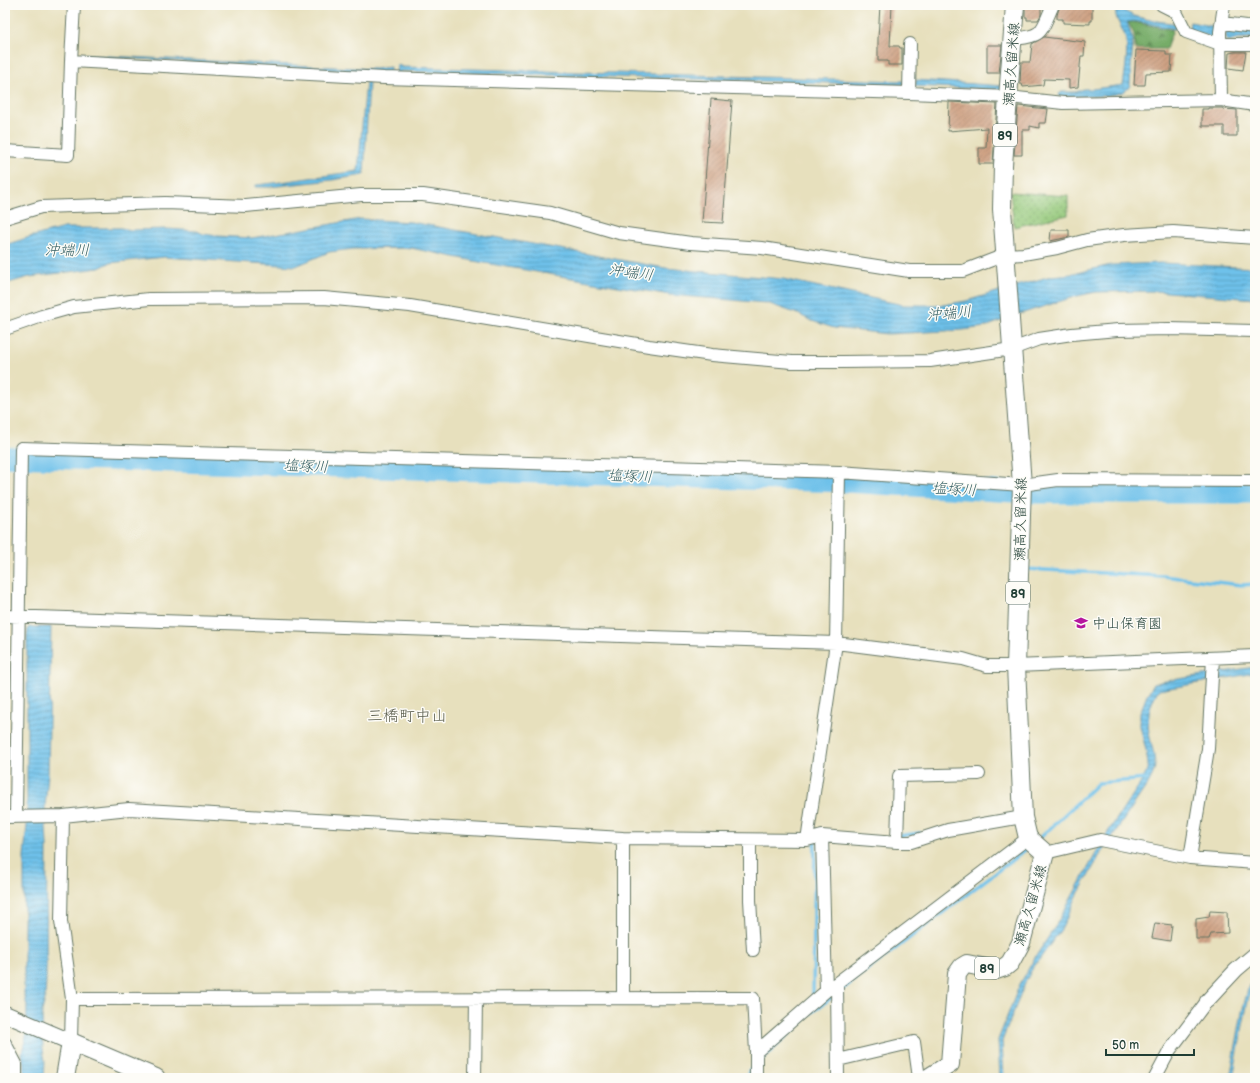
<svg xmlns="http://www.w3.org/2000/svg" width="1260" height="1083" font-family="'Balsamiq Sans','Klee One',sans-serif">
<defs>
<pattern id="grass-dots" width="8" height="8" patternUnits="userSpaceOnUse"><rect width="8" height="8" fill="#93c778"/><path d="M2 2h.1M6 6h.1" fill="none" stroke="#77a363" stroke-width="1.8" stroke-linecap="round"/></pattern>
<pattern id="forest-firs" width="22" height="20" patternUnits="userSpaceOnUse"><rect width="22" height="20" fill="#76ac68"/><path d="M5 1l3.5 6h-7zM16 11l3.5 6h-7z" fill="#608d56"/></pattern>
<pattern id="water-rules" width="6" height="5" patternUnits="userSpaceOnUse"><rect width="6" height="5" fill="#6ec1ea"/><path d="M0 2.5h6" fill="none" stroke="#5a9ebe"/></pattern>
<pattern id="building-hatch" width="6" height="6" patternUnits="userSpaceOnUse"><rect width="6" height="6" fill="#cfa284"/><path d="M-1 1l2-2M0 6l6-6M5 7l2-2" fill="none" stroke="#a7856d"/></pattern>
</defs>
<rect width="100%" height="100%" fill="#fdfcf7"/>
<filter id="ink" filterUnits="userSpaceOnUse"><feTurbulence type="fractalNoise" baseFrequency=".025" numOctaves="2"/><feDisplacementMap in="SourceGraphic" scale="8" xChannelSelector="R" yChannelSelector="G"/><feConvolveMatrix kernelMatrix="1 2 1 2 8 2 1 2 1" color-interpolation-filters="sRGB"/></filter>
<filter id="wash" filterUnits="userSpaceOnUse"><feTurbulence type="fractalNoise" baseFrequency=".012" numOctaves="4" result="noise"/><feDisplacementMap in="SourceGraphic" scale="16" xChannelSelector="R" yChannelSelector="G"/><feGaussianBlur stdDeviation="0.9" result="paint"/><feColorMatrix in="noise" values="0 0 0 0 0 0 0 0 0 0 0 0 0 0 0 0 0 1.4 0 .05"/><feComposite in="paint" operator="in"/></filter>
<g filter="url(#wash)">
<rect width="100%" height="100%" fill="#e7e0bd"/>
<!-- grass -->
<path fill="url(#grass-dots)" stroke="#598256" d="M 1010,192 L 1068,196 L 1068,215 L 1014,227 Z"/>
<!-- forest -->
<path fill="url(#forest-firs)" stroke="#4a744e" d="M 1128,22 L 1133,22 L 1173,30 L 1166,49 L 1135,49 L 1134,34 Z"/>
<!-- water -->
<path fill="url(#water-rules)" stroke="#467f8f" d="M 1116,5 L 1122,5 L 1122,9 C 1134,20 1161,21 1177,24 L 1176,29 L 1134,21 L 1127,22 L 1133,40 L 1130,85 C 1129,87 1128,89 1126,90 C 1119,98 1074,96 1062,96 L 1060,97 L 1059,94 L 1062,92 L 1076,92 L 1084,89 L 1093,89 L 1123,85 C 1125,74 1128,50 1126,41 C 1124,26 1113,22 1116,5 Z
M 1190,22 L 1216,27 L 1216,39 L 1189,29 Z
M 1226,29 L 1255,32 L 1255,38 L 1246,38 L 1228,41 L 1226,40 Z
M 67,54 L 375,69 L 390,67 L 390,73 L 66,55 Z
M 397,65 L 401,66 L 401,67 L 904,81 L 904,85 L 400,71 L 400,73 L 396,72 Z
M 916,80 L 1004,86 L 1002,90 L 915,86 Z
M 366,81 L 369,82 L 364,175 L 332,180 L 269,187 L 255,187 L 256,185 L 274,183 L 358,171 Z
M 361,219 L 411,222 L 665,268 L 783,279 L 903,305 L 943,305 L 966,301 L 1051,276 L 1072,274 L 1111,265 L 1162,263 L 1255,268 L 1255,299 L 1155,291 L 1096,292 L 1077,296 L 1020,314 L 985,327 L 963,330 L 887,334 L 834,328 L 812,321 L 798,314 L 767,303 L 670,295 L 479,262 L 411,248 L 353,249 L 329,252 L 296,266 L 164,257 L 109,263 L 99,268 L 29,277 L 5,284 L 5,245 L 30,237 L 64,228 L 121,228 L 131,230 L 167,229 L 197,231 L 203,234 L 218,236 L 252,238 Z
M 30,627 L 51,627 L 48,774 L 45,807 L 47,846 L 46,978 L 45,999 L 42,1011 L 43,1050 L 45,1061 L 44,1078 L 25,1078 L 22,1052 L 26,1037 L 27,1006 L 24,993 L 24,856 L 27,825 L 27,637 L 28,628 Z
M 1255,667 L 1255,673 L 1159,690 C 1156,693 1155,696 1153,700 C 1142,728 1153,739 1155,764 C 1155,771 1152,776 1149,782 L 1100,855 L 1077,896 L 1062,928 L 1031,971 L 1026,981 L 1002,1041 L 1004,1078 L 1000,1078 L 998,1040 L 1019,986 L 1034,959 L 1055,927 L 1108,832 L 1142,781 L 1148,770 L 1148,764 L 1146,750 L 1140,726 L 1140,713 L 1147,695 L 1154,684 L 1160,682 Z
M 1249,985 L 1252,985 C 1244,1016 1239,1047 1233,1078 L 1230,1078 L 1242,1012 Z"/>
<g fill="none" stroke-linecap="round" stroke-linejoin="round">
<!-- stream -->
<path stroke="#6ec1ea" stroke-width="3.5" d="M 1025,569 L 1163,576 L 1242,585 L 1255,584
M 898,836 L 920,833
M 1039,839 L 1098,783 L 1147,779
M 840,991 L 1029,847
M 813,998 L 815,840
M 759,1062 L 812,1012 L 835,995
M 749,1078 L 749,1071 L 753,1068"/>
<!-- river -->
<path stroke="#6ec1ea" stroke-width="21" d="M 5,457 L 845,482 L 1030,493 L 1255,493"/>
</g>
<g id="blocks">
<!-- building -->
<path fill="url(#building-hatch)" d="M 880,5 L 892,5 L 890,46 L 899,46 L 900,48 L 902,48 L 902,65 L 888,65 L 888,61 L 878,61 L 878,39 Z
M 1025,5 L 1041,5 L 1041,15 L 1038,20 L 1027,20 L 1027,17 L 1025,17 Z
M 1060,5 L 1092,5 L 1092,21 L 1090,21 L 1090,24 L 1063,23 L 1063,19 L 1057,19 L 1057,15 Z
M 1044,37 L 1085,42 L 1084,56 L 1081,56 L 1078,87 L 1069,88 L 1069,80 L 1044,79 L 1043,85 L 1023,87 L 1022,84 L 1020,84 L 1021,62 L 1030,62 L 1032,44 Z
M 987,45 L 1002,45 L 999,73 L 987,73 Z
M 1136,50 L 1166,51 L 1166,55 L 1172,55 L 1171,72 L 1146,73 L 1145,85 L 1134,85 Z
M 1235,52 L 1246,52 L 1243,70 L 1228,68 L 1229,53 Z
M 711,99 L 732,101 L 723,223 L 702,222 Z
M 949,102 L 997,104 L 993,164 L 979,164 L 979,148 L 986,148 L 987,128 L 948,131 Z
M 1018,106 L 1048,109 L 1046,123 L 1039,123 L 1039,128 L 1030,126 L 1030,130 L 1022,130 L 1022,155 L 1014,155 Z
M 1208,108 L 1223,108 L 1223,109 L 1237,110 L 1237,136 L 1224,136 L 1224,126 L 1202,126 L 1202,109 L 1208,109 Z
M 1051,230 L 1069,230 L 1069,237 L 1050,241 Z
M 1210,911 L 1227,912 L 1228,933 L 1211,934 L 1209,939 L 1196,939 L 1196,919 L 1209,917 Z
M 1155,923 L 1172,925 L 1170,941 L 1152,938 Z"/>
</g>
</g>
<g filter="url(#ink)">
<use href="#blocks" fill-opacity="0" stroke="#657664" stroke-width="1"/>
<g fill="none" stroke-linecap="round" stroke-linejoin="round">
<!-- minor casing -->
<g stroke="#657664" stroke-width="14">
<path id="minor" d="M 1162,5 L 1176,12 L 1186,32 L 1220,44 L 1255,44
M 1222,23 L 1255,27
M 1013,39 C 1020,38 1031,38 1038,33 C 1044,29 1049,13 1053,5
M 71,61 L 384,78 L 909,93 L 1009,97 L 1063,103 L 1221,100 L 1255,105
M 909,93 L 910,44
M 1221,100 L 1220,32 L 1224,5
M 5,151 L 68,155 L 71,61 L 74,5
M 5,218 L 41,207 L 165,203 L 246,206 L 361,195 L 423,195 L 550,213 L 619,233 L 691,243 L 762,248 L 909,271 L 963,271 L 1005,255 L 1023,254 L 1057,248 L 1087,240 L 1124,235 L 1173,232 L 1255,238
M 5,329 L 42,316 L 74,307 L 149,299 L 324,298 L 410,306 L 649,346 L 712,355 L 792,362 L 842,362 L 930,361 L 1012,349 L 1039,339 L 1072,334 L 1118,330 L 1169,329 L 1255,331
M 839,472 L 1022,485 L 1058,480 L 1255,481
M 5,616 L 836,643 L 963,659 L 987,666 L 1016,666 L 1255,656
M 63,816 L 61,921 L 72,999 L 71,1042
M 5,817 L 63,816 L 129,809 L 623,838 L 807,840 L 822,836 L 897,842 L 911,842 L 948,830 L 1023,817
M 16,817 L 21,448 L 839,472 L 836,643 L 807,840
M 822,836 L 826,991
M 623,838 L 623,998
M 750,840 L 750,900 L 753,950
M 897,842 L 899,776 L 979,774
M 1045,853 L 1100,840 L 1190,858 L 1255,863
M 1190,858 L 1208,749 L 1213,658
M 837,983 L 838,1078
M 72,999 L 753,998 L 756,1052 L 756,1078
M 5,1043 L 16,1064 L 16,1078
M 756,1052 L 826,991 L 1028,838
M 838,1060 L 914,1042 L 919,1078
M 475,1078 L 476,998
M 1155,1078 L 1170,1050 L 1207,1001"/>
</g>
<!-- tertiary casing -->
<g stroke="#657664" stroke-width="16">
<path id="tertiary" d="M 1207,1001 L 1236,970 L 1255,954"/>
</g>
<!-- secondary casing -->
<g stroke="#657664" stroke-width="18">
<path id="secondary" d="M 5,1014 L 71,1042"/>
</g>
<!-- primary casing -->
<g stroke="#657664" stroke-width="20">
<path id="primary" d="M 65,1078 L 71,1042 L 156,1078
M 928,1078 L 950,1064 L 957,974 L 962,967 L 967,964 L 996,970 L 1005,967 L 1010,963 L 1021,943 L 1045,853 L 1028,838 L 1023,817 L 1016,666 L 1022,485 L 1002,209 L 1003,165 L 1015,5"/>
</g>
<!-- minor -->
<use href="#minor" stroke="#fff" stroke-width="12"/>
<!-- tertiary -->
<use href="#tertiary" stroke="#fff" stroke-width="14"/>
<!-- secondary -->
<use href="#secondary" stroke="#fff" stroke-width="16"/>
<!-- primary -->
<use href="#primary" stroke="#fff" stroke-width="18"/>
</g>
</g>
<!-- icons -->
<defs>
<g id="school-bare" transform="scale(1.08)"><path d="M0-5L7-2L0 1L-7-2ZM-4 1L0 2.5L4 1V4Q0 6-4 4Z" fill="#b5179e" stroke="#fdfcf7" stroke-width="2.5" paint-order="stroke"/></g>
</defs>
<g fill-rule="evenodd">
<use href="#school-bare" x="1081" y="623"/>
</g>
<g text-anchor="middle" stroke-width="3" stroke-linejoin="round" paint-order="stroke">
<!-- shield labels -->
<g fill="#fdfcf7" stroke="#62766e" stroke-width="1">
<rect x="993" y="124" width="24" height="22" rx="3"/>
<rect x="1006" y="582" width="24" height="22" rx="3"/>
<rect x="975" y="957" width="24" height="22" rx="3"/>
</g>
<g font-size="13" font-weight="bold" fill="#1f3d34">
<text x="1005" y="140">89</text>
<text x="1018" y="598">89</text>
<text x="987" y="973">89</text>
</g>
<!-- street labels -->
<g font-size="14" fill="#1f3d34" stroke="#fdfcf7">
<text transform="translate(1011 64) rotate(-86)" y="5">瀬高久留米線</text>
<text transform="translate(1020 519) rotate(-89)" y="5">瀬高久留米線</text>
<text transform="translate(1030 905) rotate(-74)" y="5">瀬高久留米線</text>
</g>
<!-- poi labels -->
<g font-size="14" fill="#1f3d34" stroke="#fdfcf7" text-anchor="start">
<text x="1092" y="628">中山保育園</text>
</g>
<!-- water labels -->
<g font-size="15" font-style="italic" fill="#335e62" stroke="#fdfcf7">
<text x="67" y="255">沖端川</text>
<text transform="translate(631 272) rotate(8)" y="5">沖端川</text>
<text transform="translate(949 313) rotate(-5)" y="5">沖端川</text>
<text transform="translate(306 466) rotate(2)" y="5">塩塚川</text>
<text transform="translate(630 476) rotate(2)" y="5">塩塚川</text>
<text transform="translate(954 489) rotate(3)" y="5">塩塚川</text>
</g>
<!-- quarter labels -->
<g font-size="16" fill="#5d6050" stroke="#fdfcf7">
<text x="407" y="721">三橋町中山</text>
</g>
</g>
<!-- margin -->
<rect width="1260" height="1083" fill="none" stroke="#fdfcf7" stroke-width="20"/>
<!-- scale -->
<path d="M1106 1049v6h88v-6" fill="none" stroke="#1f3d34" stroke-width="2"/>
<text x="1112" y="1049" font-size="12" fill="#1f3d34" stroke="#fdfcf7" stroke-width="3" paint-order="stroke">50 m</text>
</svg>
